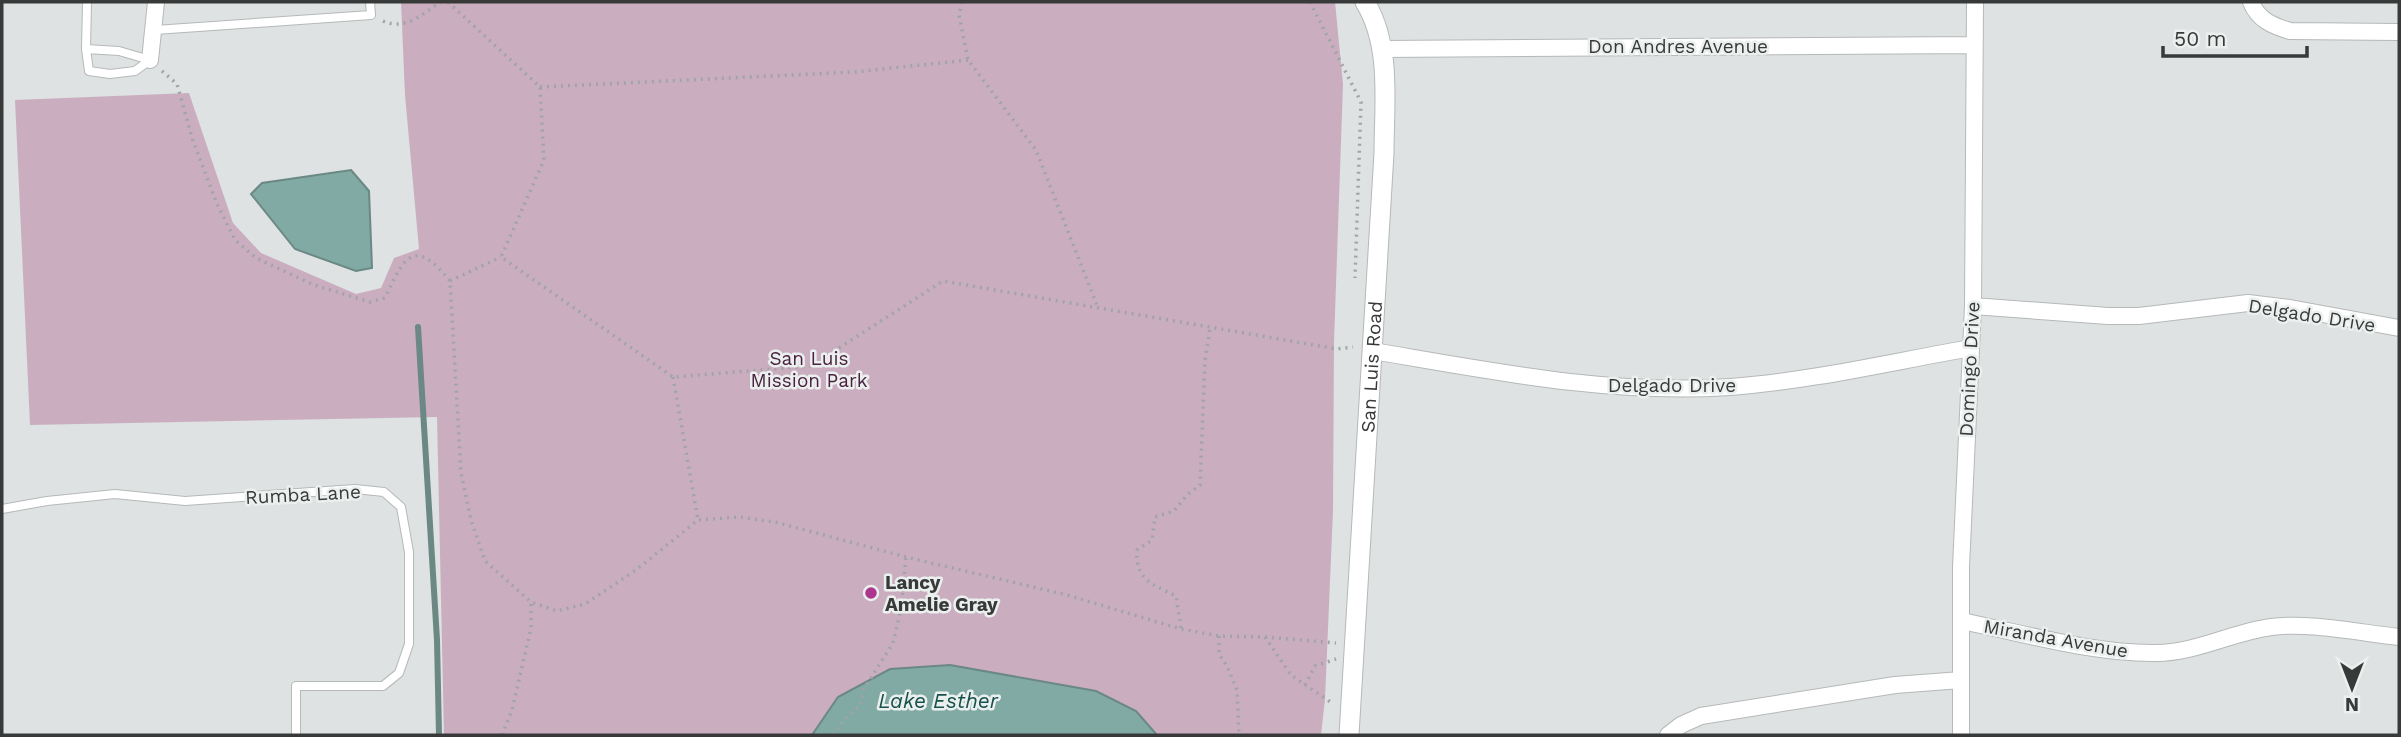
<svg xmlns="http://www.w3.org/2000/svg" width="2401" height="737" font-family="'Work Sans',sans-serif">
<rect width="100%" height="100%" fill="#dee2e2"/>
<!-- green -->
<path fill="#caaec0" d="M 401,2 L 1335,2 L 1343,84 L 1334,342 L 1333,511 L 1325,699 L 1321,735 L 444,735 L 437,417 L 30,425 L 15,100 L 189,93 L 233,223 L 261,253 L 356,294 L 381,288 L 394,258 L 419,249 L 405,95 Z"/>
<!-- water -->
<path fill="#81aaa4" stroke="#6b8884" stroke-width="2" d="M 351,170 L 369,191 L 372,268 L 356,271 L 295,249 L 251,194 L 262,183 Z
M 950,665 L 1096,691 L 1136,711 L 1157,735 L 812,735 L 838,697 L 890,669 Z"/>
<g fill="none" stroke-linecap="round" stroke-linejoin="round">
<!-- stream -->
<path stroke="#6b8884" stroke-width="6" d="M 418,327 L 437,640 L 439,735"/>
<!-- service casing -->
<g stroke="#b5b9b8" stroke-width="10">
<path id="service" d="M 87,2 L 86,49 L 89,71 L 110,74 L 135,71 L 150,60
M 155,30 L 371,15 L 370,2
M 86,49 L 119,51 L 150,60
M 2,509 L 47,501 L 115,494 L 185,501 L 355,489 L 384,492 L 401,507 L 409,552 L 409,644 L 399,673 L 383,686 L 296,686 L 296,735"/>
</g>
<!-- minor casing -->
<g stroke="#b5b9b8" stroke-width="18">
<path id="minor" d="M 2251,2 C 2258,20 2273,26 2290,31 L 2399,32
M 1381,49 L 1974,45
M 150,60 L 156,2
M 1973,306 L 2108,316 L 2139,316 L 2248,303 L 2290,308 L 2399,328
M 1373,351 C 1491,371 1609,395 1730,387 C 1811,381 1891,362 1971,348
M 1961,621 C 2023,633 2093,654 2156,653 C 2195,653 2233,632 2271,627 C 2309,622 2361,633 2399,637
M 1668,735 L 1681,725 L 1701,716 L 1895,685 L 1961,680
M 1961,735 L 1961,567 L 1973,306 L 1975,2"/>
</g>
<!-- tertiary casing -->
<g stroke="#b5b9b8" stroke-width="21">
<g id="tertiary">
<path id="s1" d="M 1349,735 L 1384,153 C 1384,104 1392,46 1365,2"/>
</g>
</g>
<!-- path -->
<path stroke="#a1a4a4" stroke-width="3.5" stroke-dasharray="2 5" stroke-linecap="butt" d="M 448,2 L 540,87 L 544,160 L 501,257 L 673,377 L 811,366 L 943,281 L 1337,349 L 1353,347
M 962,2 L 959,15 L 968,60 L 1036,150 L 1098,308
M 1310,2 L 1361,102 L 1355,278
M 383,21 C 405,31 423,14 440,2
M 162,71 L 177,84 L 193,141 L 217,204 L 235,240 L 256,258 L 314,285 L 370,302 L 385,298 C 404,257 414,236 450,281 L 461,473 L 471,520 L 485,561 L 531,602 L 557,611 L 585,604 L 636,570 L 698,520 L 739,517 L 775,522 L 906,557 L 1067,595 L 1181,629 L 1219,636 L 1265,637 L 1336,643
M 540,87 L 854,72 L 968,60
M 450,281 L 501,257
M 673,377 L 698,520
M 1181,628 L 1176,596 C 1152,584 1135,580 1137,550 L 1152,540 L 1155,517 L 1174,511 L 1187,495 L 1200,485 L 1205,360 L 1210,328
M 1219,636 L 1219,654 L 1227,666 L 1237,690 L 1239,735
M 1265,637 L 1291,675 L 1332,703
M 1305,685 L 1315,666 L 1336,659
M 502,735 L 512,710 L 531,628 L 531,602
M 833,735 L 848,715 L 860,706 L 864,689 L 893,643 L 901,609 L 906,557"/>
<!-- service -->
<use href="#service" stroke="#fff" stroke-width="8"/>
<!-- minor -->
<use href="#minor" stroke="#fff" stroke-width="16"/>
<!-- tertiary -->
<use href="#tertiary" stroke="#fff" stroke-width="19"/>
</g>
<!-- markers -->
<circle fill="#ac368d" stroke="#ebf0ef" stroke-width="2.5" cx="871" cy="593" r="7"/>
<g text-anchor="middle" stroke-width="5" stroke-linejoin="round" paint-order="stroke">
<!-- street labels -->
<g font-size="19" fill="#383a39" stroke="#ebf0ef">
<text x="1678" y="53">Don Andres Avenue</text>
<text transform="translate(2312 315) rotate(9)" y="7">Delgado Drive</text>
<text dy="7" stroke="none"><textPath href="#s1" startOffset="369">San Luis Road</textPath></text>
<text transform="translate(1969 369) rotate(-87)" y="7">Domingo Drive</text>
<text x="1672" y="392">Delgado Drive</text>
<text transform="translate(303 494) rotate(-3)" y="7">Rumba Lane</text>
<text transform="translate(2056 638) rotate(10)" y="7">Miranda Avenue</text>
</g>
<!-- park labels -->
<g font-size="19" fill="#4b223f" stroke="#ebf0ef">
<text x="809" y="365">San Luis<tspan x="809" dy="22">Mission Park</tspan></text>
</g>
<!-- poi labels -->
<g font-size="19" font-weight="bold" fill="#383a39" stroke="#ebf0ef" text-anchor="start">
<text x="885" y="589">Lancy<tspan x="885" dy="22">Amelie Gray</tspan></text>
</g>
<!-- water labels -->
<g font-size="21" font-style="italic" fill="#16514b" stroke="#ebf0ef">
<text x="938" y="708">Lake Esther</text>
</g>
</g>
<!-- border -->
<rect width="2401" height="737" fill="none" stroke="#383a39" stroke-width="7"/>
<!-- north arrow -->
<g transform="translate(2352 688) rotate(180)" stroke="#ebf0ef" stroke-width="5" paint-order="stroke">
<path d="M0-5L12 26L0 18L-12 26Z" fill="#383a39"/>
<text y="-10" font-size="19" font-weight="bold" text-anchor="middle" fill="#383a39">N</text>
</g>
<!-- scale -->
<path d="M2163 46v10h144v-10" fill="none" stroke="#383a39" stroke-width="3.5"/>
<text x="2174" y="46" font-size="21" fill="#383a39" stroke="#ebf0ef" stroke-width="5" paint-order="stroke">50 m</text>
</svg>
